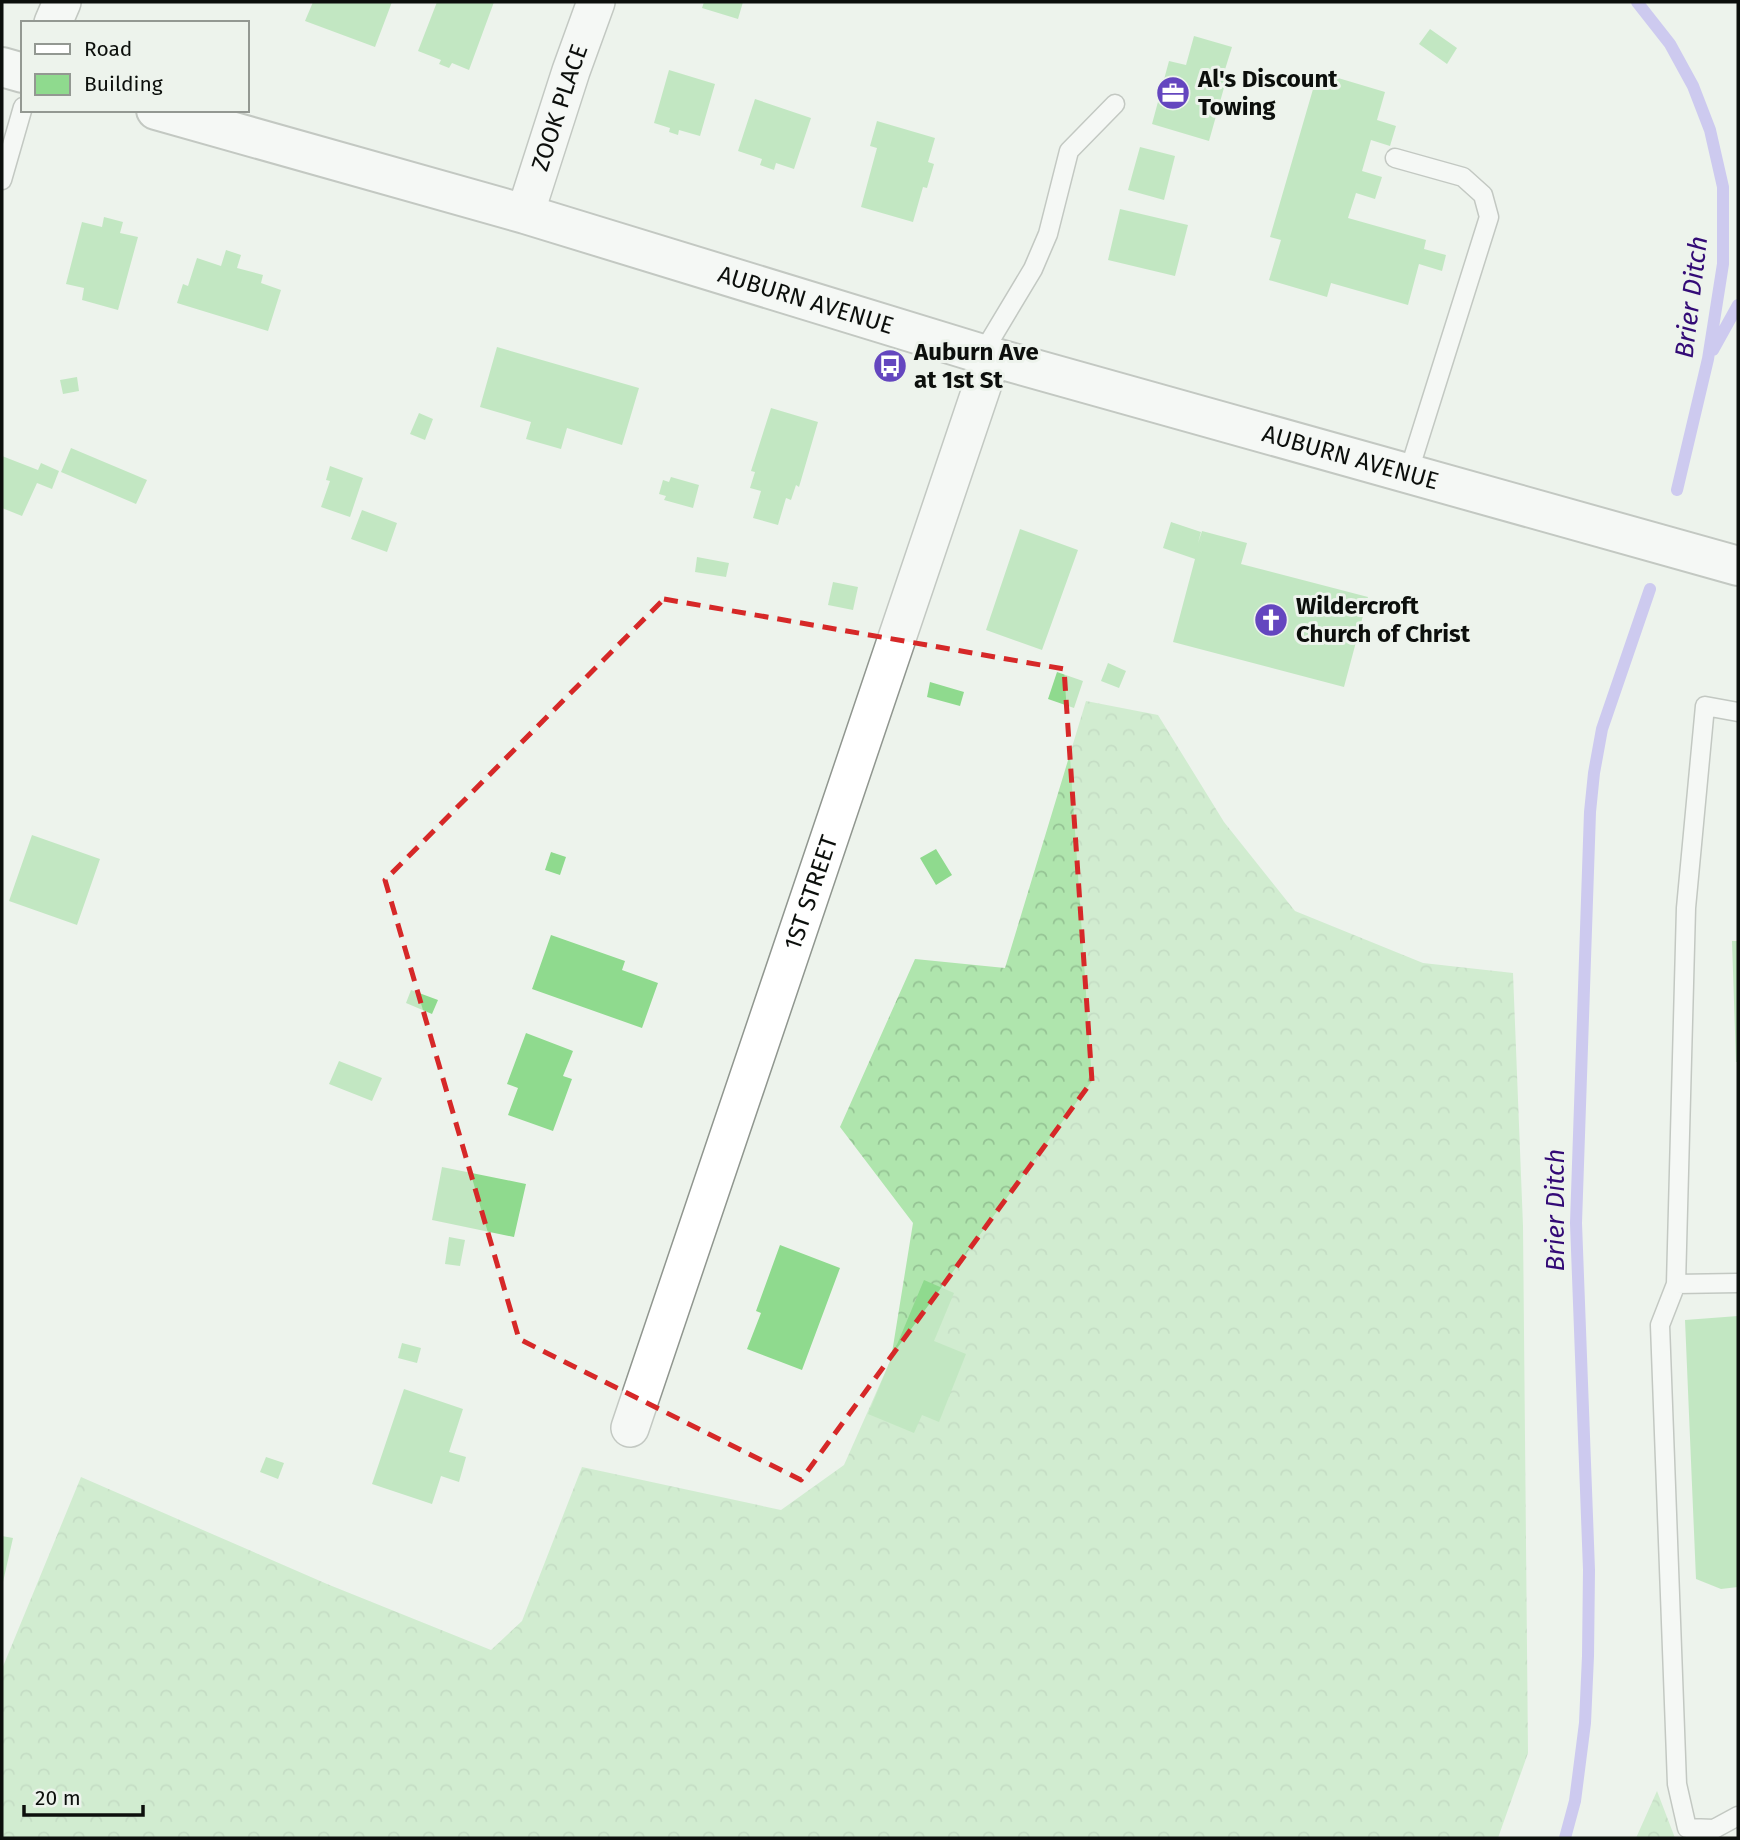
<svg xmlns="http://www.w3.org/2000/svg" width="1740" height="1840" font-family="'Fira Sans',sans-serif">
<defs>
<pattern id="forest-crowns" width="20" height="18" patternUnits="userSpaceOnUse" patternTransform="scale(1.75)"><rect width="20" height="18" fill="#afe5ad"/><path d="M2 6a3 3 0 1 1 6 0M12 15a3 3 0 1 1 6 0" fill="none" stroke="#95c394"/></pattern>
</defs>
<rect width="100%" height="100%" fill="#edf3ec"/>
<!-- forest -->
<path fill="url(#forest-crowns)" d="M 1086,701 L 1158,715 L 1224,822 L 1295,911 L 1423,963 L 1513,973 L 1523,1226 L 1528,1753 L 1498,1838 L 2,1838 L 2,1669 L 81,1477 L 327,1584 L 491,1650 L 522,1621 L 582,1467 L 781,1510 L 844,1465 L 891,1359 L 913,1223 L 840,1127 L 915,959 L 1005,968 Z
M 1657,1791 L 1675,1838 L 1636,1838 Z"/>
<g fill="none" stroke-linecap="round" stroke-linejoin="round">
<!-- stream -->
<path stroke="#a699f2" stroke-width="12" d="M 1637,2 L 1670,44 L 1693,86 L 1710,130 L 1723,187 L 1723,264 L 1708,359 L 1677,490
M 1713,350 L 1738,305
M 1565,1838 L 1575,1801 L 1585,1723 L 1588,1656 L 1589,1570 L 1576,1223 L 1590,812 L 1594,773 L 1602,729 L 1650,589"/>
</g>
<!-- building -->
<path fill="#8fda8e" d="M 313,2 L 392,2 L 375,47 L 305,21 Z
M 437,2 L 494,2 L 469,70 L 452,63 L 449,68 L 439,64 L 441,60 L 418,51 Z
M 704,2 L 743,2 L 738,19 L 702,8 Z
M 1430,29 L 1457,48 L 1447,64 L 1419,44 Z
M 1194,36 L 1232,47 L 1223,76 L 1227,77 L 1209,141 L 1152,124 L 1169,61 L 1186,65 Z
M 669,70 L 715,84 L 700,136 L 679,130 L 678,135 L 669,132 L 670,128 L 654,123 Z
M 1318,72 L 1385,92 L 1377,120 L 1396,126 L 1390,146 L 1371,140 L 1362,171 L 1382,177 L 1375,199 L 1356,193 L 1348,218 L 1426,240 L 1424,249 L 1446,255 L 1442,271 L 1419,264 L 1408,305 L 1331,283 L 1327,297 L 1269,280 L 1281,240 L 1270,237 Z
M 755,99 L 811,118 L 794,169 L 776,163 L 774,170 L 760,165 L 762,159 L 738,151 Z
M 877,121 L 935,138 L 928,162 L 934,164 L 927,188 L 923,187 L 913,222 L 861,207 L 877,148 L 870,146 Z
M 1140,147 L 1175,156 L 1164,200 L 1128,190 Z
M 1120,209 L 1188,225 L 1175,276 L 1108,260 Z
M 104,217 L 123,222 L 120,233 L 138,237 L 118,310 L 82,300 L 84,288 L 66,284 L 82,222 L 102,227 Z
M 226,250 L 241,255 L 237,268 L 263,275 L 261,283 L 281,290 L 268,331 L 177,303 L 183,284 L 188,286 L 197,258 L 221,266 Z
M 497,347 L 639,388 L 622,445 L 567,428 L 561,449 L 526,439 L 531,422 L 480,407 Z
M 77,377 L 79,391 L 63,394 L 60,380 Z
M 771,408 L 818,422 L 799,487 L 796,485 L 791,500 L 786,498 L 778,525 L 753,518 L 761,491 L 750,488 L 755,472 L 751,471 Z
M 419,413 L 433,419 L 425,440 L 410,434 Z
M 71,448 L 147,480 L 136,504 L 61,472 Z
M 2,456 L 38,470 L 41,463 L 59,471 L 52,489 L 37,483 L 22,516 L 2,508 Z
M 330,466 L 363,478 L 350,517 L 321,507 L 330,481 L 326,480 Z
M 671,477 L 699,485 L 693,508 L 664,500 L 666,496 L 659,494 L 663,480 L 669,482 Z
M 362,510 L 397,523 L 387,552 L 351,539 Z
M 1171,522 L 1201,532 L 1198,543 L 1202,531 L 1247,543 L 1241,564 L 1368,597 L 1344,687 L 1173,642 L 1195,559 L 1163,548 Z
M 1020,529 L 1078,550 L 1042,650 L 986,630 Z
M 697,557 L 729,563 L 726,577 L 695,572 Z
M 833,582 L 858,587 L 853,610 L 828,605 Z
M 1108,663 L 1126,671 L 1119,688 L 1101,681 Z
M 1057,672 L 1083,681 L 1074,708 L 1048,699 Z
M 930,682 L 964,692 L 960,706 L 927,697 Z
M 32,835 L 100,859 L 77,925 L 9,901 Z
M 936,849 L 952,875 L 936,885 L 920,858 Z
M 551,852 L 566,857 L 560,875 L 545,870 Z
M 551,935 L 625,961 L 622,970 L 658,983 L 642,1028 L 532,989 Z
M 1732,941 L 1738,941 L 1738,1062 L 1736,1062 Z
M 411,990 L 438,1000 L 432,1014 L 406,1003 Z
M 526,1033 L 573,1051 L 563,1076 L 572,1079 L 553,1131 L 508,1115 L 518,1088 L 507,1084 Z
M 339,1061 L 382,1078 L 372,1101 L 329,1084 Z
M 442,1167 L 526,1184 L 514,1237 L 432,1220 Z
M 449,1237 L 465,1240 L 460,1266 L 445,1264 Z
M 780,1245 L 840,1268 L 802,1370 L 747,1349 L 761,1313 L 756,1311 Z
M 924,1280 L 954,1293 L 934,1341 L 966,1354 L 939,1422 L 922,1415 L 914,1433 L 868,1414 Z
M 1738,1316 L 1738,1587 L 1721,1589 L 1696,1579 L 1685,1320 Z
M 402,1343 L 421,1348 L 417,1363 L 398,1358 Z
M 404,1389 L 463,1409 L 449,1452 L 466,1457 L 459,1482 L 441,1476 L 432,1504 L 372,1484 Z
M 266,1457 L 284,1463 L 278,1479 L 260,1472 Z
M 2,1536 L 13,1538 L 3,1582 L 2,1582 Z"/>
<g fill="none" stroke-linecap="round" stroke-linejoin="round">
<!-- service casing -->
<g stroke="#90968f" stroke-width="21">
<path id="service" d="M 1395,158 L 1463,177 L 1483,195 L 1489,217 L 1408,474
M 2,180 L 23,107
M 982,354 L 1033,269 L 1048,234 L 1069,151 L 1115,104
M 1738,712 L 1705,706 L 1686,908 L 1676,1284 L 1738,1283
M 1676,1284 L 1660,1325 L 1677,1784 L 1687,1828 L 1714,1829 L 1738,1816"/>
</g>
<!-- minor casing -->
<g stroke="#90968f" stroke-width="40">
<g id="minor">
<path d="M 53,23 L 62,2"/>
<path id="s1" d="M 525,214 L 571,71 L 596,2"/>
<path id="s2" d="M 630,1428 L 992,357"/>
</g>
</g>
<!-- tertiary casing -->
<g stroke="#90968f" stroke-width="42">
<g id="tertiary">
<path d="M 2,67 L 23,73"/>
<path id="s3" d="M 156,110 L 525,214 L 992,357 L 1738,566"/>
</g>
</g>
<!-- service -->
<use href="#service" stroke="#fff" stroke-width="18"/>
<!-- minor -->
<use href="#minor" stroke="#fff" stroke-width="37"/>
<!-- tertiary -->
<use href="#tertiary" stroke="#fff" stroke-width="38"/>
</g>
<!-- marked area -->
<path d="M0 0H1740V1840H0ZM 664,599 L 1064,669 L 1092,1081 L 801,1480 L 519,1339 L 385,880 Z" fill="#edf3ec" fill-opacity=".55" fill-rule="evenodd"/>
<path fill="none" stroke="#d62828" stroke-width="5" stroke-dasharray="14 9" stroke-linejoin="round" d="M 664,599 L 1064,669 L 1092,1081 L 801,1480 L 519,1339 L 385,880 Z"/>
<!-- icons -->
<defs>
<g id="office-disc" transform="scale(1.75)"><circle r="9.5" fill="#6446bf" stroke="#edf3ec"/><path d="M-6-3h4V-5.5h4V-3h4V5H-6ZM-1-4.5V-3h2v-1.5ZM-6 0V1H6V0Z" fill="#fff"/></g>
<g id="bus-disc" transform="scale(1.75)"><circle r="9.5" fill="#6446bf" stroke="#edf3ec"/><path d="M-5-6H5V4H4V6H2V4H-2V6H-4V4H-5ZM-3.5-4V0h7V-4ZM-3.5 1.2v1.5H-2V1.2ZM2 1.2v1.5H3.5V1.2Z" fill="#fff"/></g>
<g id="church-disc" transform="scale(1.75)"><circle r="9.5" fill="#6446bf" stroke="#edf3ec"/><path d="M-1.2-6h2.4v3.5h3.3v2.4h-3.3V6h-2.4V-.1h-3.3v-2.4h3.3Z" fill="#fff"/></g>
</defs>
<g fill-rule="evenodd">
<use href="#office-disc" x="1173" y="93"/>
<use href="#bus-disc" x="890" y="366"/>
<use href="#church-disc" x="1271" y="620"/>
</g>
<g text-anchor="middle" stroke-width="6" stroke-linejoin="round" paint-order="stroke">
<!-- poi labels -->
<g font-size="24" font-weight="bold" fill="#0c0f0c" stroke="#edf3ec" text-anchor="start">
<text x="1198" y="87">Al's Discount<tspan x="1198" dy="28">Towing</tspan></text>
<text x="914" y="360">Auburn Ave<tspan x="914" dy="28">at 1st St</tspan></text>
<text x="1296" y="614">Wildercroft<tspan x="1296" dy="28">Church of Christ</tspan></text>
</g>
<!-- street labels -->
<g font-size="24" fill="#0c0f0c" stroke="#edf3ec">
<text dy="8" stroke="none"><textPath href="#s1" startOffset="112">ZOOK PLACE</textPath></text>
<text dy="8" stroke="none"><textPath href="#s3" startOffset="677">AUBURN AVENUE</textPath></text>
<text dy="8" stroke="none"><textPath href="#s3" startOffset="1244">AUBURN AVENUE</textPath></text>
<text dy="8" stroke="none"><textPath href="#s2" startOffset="565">1ST STREET</textPath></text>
</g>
<!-- water labels -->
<g font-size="26" font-style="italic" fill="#330a76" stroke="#edf3ec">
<text transform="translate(1691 297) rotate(-83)" y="9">Brier Ditch</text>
<text transform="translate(1555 1210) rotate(-90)" y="9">Brier Ditch</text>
</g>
</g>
<!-- border -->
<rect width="1740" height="1840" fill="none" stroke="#0c0f0c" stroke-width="7"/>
<!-- legend -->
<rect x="21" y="21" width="228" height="91" fill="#edf3ec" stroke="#939892" stroke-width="2"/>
<rect x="35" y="44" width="35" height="10" fill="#ffffff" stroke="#939892" stroke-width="2"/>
<text x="84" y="56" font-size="21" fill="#0c0f0c">Road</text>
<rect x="35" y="74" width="35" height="21" fill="#8fda8e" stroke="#939892" stroke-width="2"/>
<text x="84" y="91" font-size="21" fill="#0c0f0c">Building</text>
<!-- scale -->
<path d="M24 1805v10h119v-10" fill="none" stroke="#0c0f0c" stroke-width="3.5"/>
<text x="35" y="1805" font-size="21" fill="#0c0f0c" stroke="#edf3ec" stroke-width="5" paint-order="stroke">20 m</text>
</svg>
